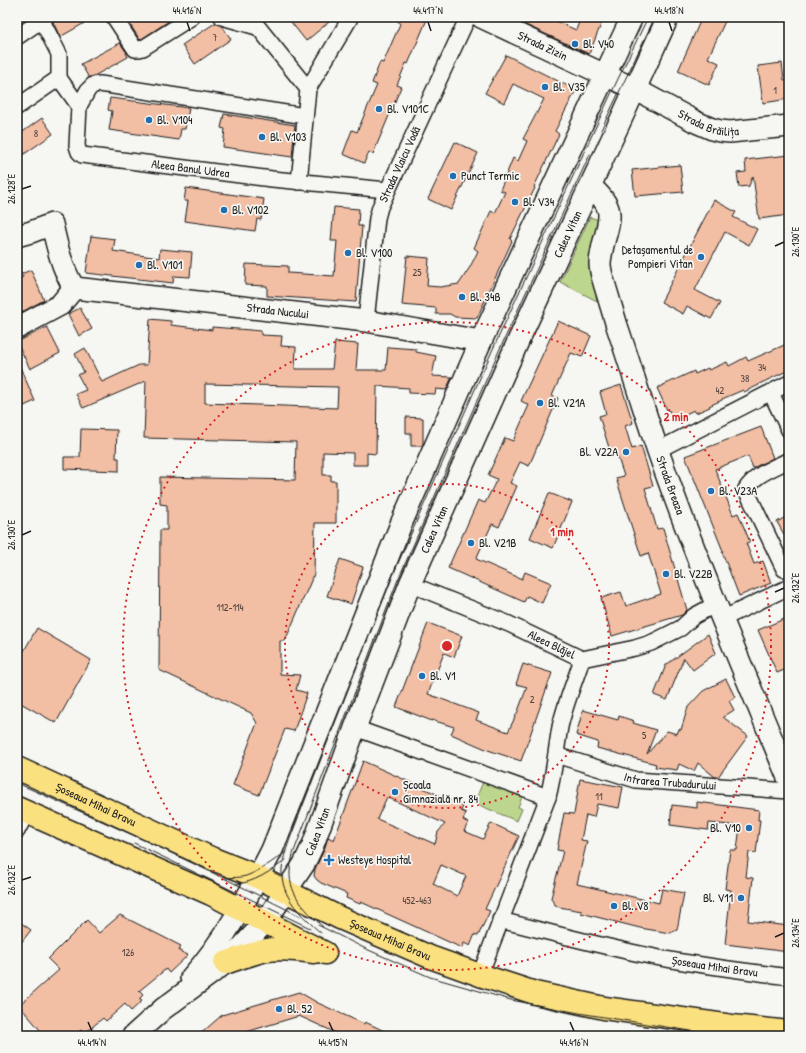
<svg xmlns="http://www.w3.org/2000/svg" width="806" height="1053" font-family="'Patrick Hand',sans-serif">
<rect width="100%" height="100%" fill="#f6f6f2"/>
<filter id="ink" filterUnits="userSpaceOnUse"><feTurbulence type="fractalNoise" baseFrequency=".025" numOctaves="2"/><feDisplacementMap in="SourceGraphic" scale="8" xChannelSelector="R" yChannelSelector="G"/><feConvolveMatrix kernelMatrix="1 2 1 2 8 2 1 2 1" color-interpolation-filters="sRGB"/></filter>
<g filter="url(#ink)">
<!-- green -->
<path fill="#bdd68d" stroke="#6c7954" d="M 590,217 L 607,223 L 599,302 L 560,282 Z
M 483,782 L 522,797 L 518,807 L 522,809 L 517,821 L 474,803 Z"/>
<!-- building -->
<path fill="#f2bea4" stroke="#1c1c1c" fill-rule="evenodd" d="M 55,17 L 95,17 L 60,37 L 53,22 Z
M 138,17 L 175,17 L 140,40 L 129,23 Z
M 287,17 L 335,17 L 306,41 Z
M 395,17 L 428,17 L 408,64 L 406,63 L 397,85 L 401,87 L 373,154 L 369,152 L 364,163 L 343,154 L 352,130 L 357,132 L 377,85 L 372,83 L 380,62 L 383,63 L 400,24 Z
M 519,17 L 547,17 L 576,30 L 581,17 L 604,17 L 589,54 L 517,21 Z
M 702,17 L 727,17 L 708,58 L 719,63 L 709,85 L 678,71 Z
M 215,23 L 222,26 L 231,39 L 195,64 L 182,45 Z
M 120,43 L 127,53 L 126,53 L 128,57 L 94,76 L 89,78 L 81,64 Z
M 506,55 L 576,90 L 555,131 L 559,134 L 534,187 L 535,188 L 510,239 L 512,241 L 477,318 L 455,317 L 450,314 L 436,314 L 436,308 L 402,305 L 407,256 L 429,258 L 427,286 L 440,287 L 459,284 L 470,267 L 478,251 L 474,248 L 491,211 L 495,213 L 505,192 L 500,190 L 513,158 L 518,161 L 527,141 L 523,139 L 544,99 L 513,84 L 504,103 L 485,93 Z
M 782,63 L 784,80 L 789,80 L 789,99 L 763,103 L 758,66 Z
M 110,98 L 189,108 L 185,129 L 181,129 L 179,140 L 109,130 L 112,111 L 108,110 Z
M 224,114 L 295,125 L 292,157 L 223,147 L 225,129 L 221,128 Z
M 42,118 L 53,134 L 17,159 L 17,136 Z
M 455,142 L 478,153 L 451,210 L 428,199 Z
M 789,155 L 789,215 L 759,219 L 753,176 L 748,188 L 748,186 L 739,187 L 737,173 L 746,172 L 745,160 Z
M 680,165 L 683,192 L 635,196 L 632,170 Z
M 186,188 L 264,199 L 261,220 L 257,219 L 255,231 L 185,221 L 188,201 L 184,201 Z
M 714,200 L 736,212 L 733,217 L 757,229 L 749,245 L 725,232 L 695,290 L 720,303 L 711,319 L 687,306 L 683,314 L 661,302 Z
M 334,207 L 359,209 L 358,226 L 362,226 L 356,302 L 267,296 L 267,286 L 245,285 L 246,264 L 288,266 L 288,273 L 334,276 L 337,241 L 331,241 Z
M 91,236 L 115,239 L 113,251 L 159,258 L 160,249 L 192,252 L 190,277 L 174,276 L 173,283 L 86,273 Z
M 31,270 L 44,300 L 20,313 L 17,305 L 17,280 L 23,277 L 21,274 Z
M 80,308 L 92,329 L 79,336 L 68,314 Z
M 150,319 L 171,321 L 171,325 L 212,330 L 212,327 L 250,330 L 261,331 L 261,335 L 282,336 L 281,346 L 296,347 L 295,369 L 332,369 L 335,342 L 358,344 L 356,370 L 386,370 L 388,347 L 416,349 L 416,352 L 436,356 L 432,376 L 452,377 L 446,390 L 436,389 L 435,394 L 409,393 L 409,388 L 377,386 L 376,454 L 367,453 L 367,465 L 353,465 L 353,453 L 323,452 L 323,475 L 331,475 L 331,481 L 336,481 L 336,523 L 315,523 L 314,574 L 285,641 L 280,641 L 280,674 L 300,675 L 296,690 L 307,693 L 294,731 L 285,729 L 259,795 L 233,785 L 257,723 L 251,713 L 159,670 L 160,530 L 167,530 L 167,505 L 160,504 L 160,477 L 295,480 L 296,442 L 144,438 L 146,381 L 83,408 L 76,394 L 86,390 L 78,375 L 84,372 L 75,354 L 85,348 L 102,382 L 139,365 L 147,365 ZM 205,384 L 338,387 L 337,408 L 205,403 Z
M 558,321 L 591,336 L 582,357 L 571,353 L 552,396 L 558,398 L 529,466 L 520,462 L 510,483 L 517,486 L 499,527 L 492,524 L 476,559 L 522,579 L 525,572 L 551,583 L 542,603 L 527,596 L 524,602 L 448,568 L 478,500 L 485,503 L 497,479 L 488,475 L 505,438 L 513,441 L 529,405 L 521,401 Z
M 47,327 L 60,353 L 30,369 L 17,342 Z
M 789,343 L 789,370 L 759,384 L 759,385 L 744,392 L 743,390 L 722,399 L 722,400 L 709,406 L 710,407 L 696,413 L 694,410 L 673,420 L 669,410 L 667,410 L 657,388 L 694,371 L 695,374 L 708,368 L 709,370 L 727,362 L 729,366 L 746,357 L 748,361 Z
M 17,360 L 35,401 L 24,406 L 17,390 Z
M 621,385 L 633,423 L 625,426 L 632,449 L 641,446 L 653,486 L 645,488 L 657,529 L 663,528 L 687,610 L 682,615 L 612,636 L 601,598 L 621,592 L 626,606 L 661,594 L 648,553 L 641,556 L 616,478 L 624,476 L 617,455 L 612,457 L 599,416 L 606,414 L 600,392 Z
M 406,417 L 423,418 L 423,443 L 422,446 L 411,446 L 411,433 L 406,433 Z
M 761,427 L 773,458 L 753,468 L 748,456 L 715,469 L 733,515 L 738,513 L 750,542 L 746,543 L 754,564 L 763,561 L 771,583 L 739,596 L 722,552 L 723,551 L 685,456 Z
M 81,429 L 117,430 L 116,458 L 119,458 L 119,471 L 64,469 L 64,457 L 80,457 Z
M 549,493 L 572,502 L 553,548 L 530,538 Z
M 789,515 L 789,543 L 777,522 Z
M 340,559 L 363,567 L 351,604 L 327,596 Z
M 789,617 L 789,668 L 777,673 L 758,630 Z
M 428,623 L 462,636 L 454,657 L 444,653 L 428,694 L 479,713 L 476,720 L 508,732 L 518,711 L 527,687 L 516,684 L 523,664 L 552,673 L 521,761 L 488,750 L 451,734 L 454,727 L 432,720 L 432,721 L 396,707 Z
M 37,628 L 91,660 L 56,723 L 17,701 L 17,663 Z
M 708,634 L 716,653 L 693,670 L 684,658 L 667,700 L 654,695 L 666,665 Z
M 726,679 L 735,697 L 729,701 L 734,710 L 723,717 L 748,736 L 718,777 L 715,777 L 698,763 L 694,771 L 679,764 L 677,770 L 655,767 L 656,764 L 597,748 L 598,742 L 576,735 L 583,710 L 618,720 L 619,716 L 634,721 L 633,723 L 656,730 L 647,754 L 667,731 L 677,734 L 679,729 L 681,730 L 688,707 L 703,691 Z
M 363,761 L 463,806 L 461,811 L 466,813 L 463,820 L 468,823 L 464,831 L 483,839 L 491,823 L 519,836 L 485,909 L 490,911 L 478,936 L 475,934 L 470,946 L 464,943 L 462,948 L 361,902 L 360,904 L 346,898 L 347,894 L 321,883 L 317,880 L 314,876 L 315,869 L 324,850 L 328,837 L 334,840 ZM 387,797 L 445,824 L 438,832 L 435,844 L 377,819 ZM 441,865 L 466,876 L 457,896 L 433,884 Z
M 580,779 L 623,787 L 619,808 L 597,804 L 594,817 L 586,815 L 581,840 L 587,841 L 577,884 L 659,903 L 662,889 L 684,893 L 677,930 L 670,933 L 640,928 L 581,913 L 582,911 L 559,907 L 554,904 L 551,898 L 563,851 L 557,850 L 564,813 L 574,814 Z
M 697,802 L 759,810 L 758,820 L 760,820 L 756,853 L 749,852 L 746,877 L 753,878 L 748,921 L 789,926 L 789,952 L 725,944 L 731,890 L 725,889 L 730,850 L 737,850 L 740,826 L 709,823 L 708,830 L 670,825 L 672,805 L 697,808 Z
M 120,915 L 181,946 L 179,951 L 188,955 L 169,973 L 166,969 L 139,991 L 143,995 L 139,999 L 142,1001 L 131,1011 L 125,1004 L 106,1021 L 103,1018 L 85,1033 L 81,1030 L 74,1036 L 45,1036 L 19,1005 L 59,970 L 48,959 L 87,920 L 99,933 Z
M 17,920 L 31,930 L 17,948 Z
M 299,992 L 318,1003 L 364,1024 L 365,1022 L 395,1036 L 343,1036 L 299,1016 L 233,1036 L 198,1036 L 222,1015 Z"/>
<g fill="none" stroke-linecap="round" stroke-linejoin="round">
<!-- street casing -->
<g stroke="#1c1c1c" stroke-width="18">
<g id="street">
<path d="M 40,17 L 59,54 L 59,78 L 79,106"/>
<path d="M 114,17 L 135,49 L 139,49 L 143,48 L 192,17"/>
<path d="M 222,17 L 257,27"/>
<path d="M 250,17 L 299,78 L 308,89"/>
<path d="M 17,37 L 46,17"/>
<path d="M 17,107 L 59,78"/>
<path id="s1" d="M 305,116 L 100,84 L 93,85 L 88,90 L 79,106 L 77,146 L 79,152 L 82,155 L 272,179 L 387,190"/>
<path d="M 299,182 L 308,89 L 349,20 L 350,17"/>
<path id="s2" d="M 366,321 L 377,218 L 380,207 L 468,17"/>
<path d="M 771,393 L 789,430"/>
<path d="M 658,450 L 789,383"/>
<path d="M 784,569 L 748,494 L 746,489 C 755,474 774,468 789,460"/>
<path id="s3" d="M 410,584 L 509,624 L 582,659"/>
<path d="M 722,619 L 787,588"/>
<path d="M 582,659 L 635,648 L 651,643 L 681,628 L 694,616 L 716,604"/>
<path d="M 355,728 L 548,797"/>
<path id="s4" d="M 556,755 L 636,780 L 789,791"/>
<path d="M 17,831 L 27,812"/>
<path id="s5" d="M 500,920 C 553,933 606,948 660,958 C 703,966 746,971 789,977"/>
<path d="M 480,975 L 548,797 C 554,774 556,750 560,727 C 565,704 575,681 582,659"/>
</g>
</g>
<!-- secondary casing -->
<g stroke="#1c1c1c" stroke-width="24">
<g id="secondary">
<path id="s6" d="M 481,17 L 635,89 L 696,122 L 712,129 L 720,131 L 730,132 L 789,126"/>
<path id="s7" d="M 590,186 C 615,207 611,216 603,245 C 602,251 600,258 600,264 C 600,271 603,279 605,286 C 609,299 613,313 617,326 C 633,373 647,421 664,468 C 702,574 746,677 789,780"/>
<path d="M 17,236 L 31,232 L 52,224 C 57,247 62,268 74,288"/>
<path id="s8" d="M 74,288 L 366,321 L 481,341"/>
<path d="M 17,328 L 60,305 L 74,288"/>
<path d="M 191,978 C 225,940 249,895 272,850 L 401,524 L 481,341 L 632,17"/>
<path id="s9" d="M 133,1036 L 163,1009 L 225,963 L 241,948 L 265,922 L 304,864 L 313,845 L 355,728 L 410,584 L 520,337 L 624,113 L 668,17"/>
</g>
</g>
<!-- primary casing -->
<g stroke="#1c1c1c" stroke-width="25">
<g id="primary">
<path id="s10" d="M 17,768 L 213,859 L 251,874 L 340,918 L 430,957 L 480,975 L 535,993 L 604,1008 L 732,1026 L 789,1032"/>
<path d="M 17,808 L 211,894 L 325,953"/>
<path d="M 225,963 C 239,958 253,953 267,950 C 283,948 299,950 314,952"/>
</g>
</g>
<!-- street -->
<use href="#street" stroke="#f6f6f2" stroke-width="15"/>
<!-- secondary -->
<use href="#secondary" stroke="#f6f6f2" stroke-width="21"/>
<!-- primary -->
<use href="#primary" stroke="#fbe080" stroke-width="22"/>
<!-- tram -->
<path stroke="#1c1c1c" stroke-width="1" d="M 601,130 L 655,17
M 17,783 L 146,841 L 236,884 L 300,916
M 134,843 L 310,928
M 226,878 C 233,877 240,878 246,876 C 260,871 273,861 286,852
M 236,884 C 254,883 271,871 286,860
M 318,925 L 364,948 L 430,977 L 511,1000 L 579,1013 L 722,1036
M 323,927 C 308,912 289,896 290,872 C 290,866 292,860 293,854 L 397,582 L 498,353 L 590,154
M 321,933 C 302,916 280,897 282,869 C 283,858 287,847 291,836 L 391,579 L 492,351 L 617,81 L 648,17"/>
</g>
</g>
<!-- ticks -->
<path fill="none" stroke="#1c1c1c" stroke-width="1.5" d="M 187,22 L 190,31M 428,22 L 431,31M 669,22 L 672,31M 22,189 L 31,186M 775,246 L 784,242M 22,535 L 31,531M 775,592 L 784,588M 22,880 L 31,877M 775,937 L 784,933M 88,1022 L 92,1031M 329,1022 L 333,1031M 570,1022 L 574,1031"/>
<!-- distance rings -->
<g fill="none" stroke="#d62828" stroke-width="2" stroke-dasharray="2 4">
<circle cx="447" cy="646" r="162"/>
<circle cx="447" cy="646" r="324"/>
</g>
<!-- markers -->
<g fill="#1f6fb2" stroke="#f6f6f2" stroke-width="1.5">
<circle cx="575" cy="44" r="4"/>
<circle cx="545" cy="87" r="4"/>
<circle cx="379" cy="109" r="4"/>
<circle cx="149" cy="120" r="4"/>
<circle cx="262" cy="137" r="4"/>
<circle cx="453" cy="176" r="4"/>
<circle cx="515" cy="202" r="4"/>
<circle cx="224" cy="210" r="4"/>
<circle cx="348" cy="253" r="4"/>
<circle cx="701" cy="257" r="4"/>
<circle cx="139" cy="265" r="4"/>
<circle cx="462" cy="297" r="4"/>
<circle cx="540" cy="403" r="4"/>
<circle cx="626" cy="452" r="4"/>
<circle cx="711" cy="491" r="4"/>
<circle cx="471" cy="543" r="4"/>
<circle cx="666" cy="574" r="4"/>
<circle cx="422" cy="676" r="4"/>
<circle cx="395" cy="792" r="4"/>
<circle cx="749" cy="828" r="4"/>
<path d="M327 854h4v4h4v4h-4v4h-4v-4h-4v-4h4z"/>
<circle cx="741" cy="898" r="4"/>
<circle cx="614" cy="906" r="4"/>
<circle cx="279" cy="1009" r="4"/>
</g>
<g text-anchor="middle" stroke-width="3.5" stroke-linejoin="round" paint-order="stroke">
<!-- number labels -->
<g font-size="10" fill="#52443e">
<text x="215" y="41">7</text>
<text x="775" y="94">1</text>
<text x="36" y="137">8</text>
<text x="417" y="276">25</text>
<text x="762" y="371">34</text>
<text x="745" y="382">38</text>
<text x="720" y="394">42</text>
<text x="230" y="611">112-114</text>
<text x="532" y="703">2</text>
<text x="644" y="739">5</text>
<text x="599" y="800">11</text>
<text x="417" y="904">452-463</text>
<text x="128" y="956">126</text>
</g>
<!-- poi labels -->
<g font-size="12" fill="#1c1c1c" stroke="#f6f6f2" text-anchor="start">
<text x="583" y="48">Bl. V40</text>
<text x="553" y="91">Bl. V35</text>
<text x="387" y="113">Bl. V101C</text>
<text x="157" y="124">Bl. V104</text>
<text x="270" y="141">Bl. V103</text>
<text x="461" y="180">Punct Termic</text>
<text x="523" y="206">Bl. V34</text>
<text x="232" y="214">Bl. V102</text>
<text x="693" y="254" text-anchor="end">Detașamentul de<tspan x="693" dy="14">Pompieri Vitan</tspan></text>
<text x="356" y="257">Bl. V100</text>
<text x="147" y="269">Bl. V101</text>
<text x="470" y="301">Bl. 34B</text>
<text x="548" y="407">Bl. V21A</text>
<text x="618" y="456" text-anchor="end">Bl. V22A</text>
<text x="719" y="495">Bl. V23A</text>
<text x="479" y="547">Bl. V21B</text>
<text x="674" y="578">Bl. V22B</text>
<text x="430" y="680">Bl. V1</text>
<text x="403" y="789">Școala<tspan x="403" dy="14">Gimnazială nr. 84</tspan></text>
<text x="741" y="832" text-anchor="end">Bl. V10</text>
<text x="338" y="864">Westeye Hospital</text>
<text x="733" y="902" text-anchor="end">Bl. V11</text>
<text x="622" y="910">Bl. V8</text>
<text x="287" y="1013">Bl. 52</text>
</g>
<!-- street labels -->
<g font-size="12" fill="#1c1c1c" stroke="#f6f6f2">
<text dy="4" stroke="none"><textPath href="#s6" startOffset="68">Strada Zizin</textPath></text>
<text dy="4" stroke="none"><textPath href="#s6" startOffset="252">Strada Brăilița</textPath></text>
<text dy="4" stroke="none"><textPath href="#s2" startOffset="162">Strada Vlaicu Vodă</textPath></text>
<text dy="4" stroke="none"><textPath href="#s1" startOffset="400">Aleea Banul Udrea</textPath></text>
<text dy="4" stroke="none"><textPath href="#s9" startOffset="928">Calea Vitan</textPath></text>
<text dy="4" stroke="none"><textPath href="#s8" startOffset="205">Strada Nucului</textPath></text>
<text dy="4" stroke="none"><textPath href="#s7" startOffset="318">Strada Breaza</textPath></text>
<text dy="4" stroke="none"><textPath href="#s9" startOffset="604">Calea Vitan</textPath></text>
<text dy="4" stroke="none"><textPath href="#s3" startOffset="154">Aleea Blăjel</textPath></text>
<text dy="4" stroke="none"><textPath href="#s4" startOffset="118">Intrarea Trubadurului</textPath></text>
<text dy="4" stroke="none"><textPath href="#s10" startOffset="87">Șoseaua Mihai Bravu</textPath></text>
<text dy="4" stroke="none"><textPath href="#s9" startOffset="280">Calea Vitan</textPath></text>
<text dy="4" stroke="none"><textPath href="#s10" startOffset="411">Șoseaua Mihai Bravu</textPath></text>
<text dy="4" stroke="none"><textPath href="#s5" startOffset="220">Șoseaua Mihai Bravu</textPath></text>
</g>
</g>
<circle cx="447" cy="646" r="6" fill="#d62828" stroke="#f6f6f2" stroke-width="2"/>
<g font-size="12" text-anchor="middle" font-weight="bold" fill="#d62828" stroke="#f6f6f2" stroke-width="3.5" stroke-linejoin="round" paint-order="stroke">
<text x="676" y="421">2 min</text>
<text x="562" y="536">1 min</text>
</g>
<!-- margin -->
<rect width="806" height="1053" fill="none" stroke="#f6f6f2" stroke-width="44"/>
<rect x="22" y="22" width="762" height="1009" fill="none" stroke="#1c1c1c" stroke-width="1.5"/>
<g font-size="10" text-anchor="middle" fill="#1c1c1c">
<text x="187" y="14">44.416°N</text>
<text x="428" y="14">44.417°N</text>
<text x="669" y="14">44.418°N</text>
<text transform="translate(11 189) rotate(-90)" y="4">26.128°E</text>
<text transform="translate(795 242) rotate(-90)" y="4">26.130°E</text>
<text transform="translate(11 535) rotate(-90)" y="4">26.130°E</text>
<text transform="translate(795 588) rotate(-90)" y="4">26.132°E</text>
<text transform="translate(11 880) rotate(-90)" y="4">26.132°E</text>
<text transform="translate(795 933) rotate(-90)" y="4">26.134°E</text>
<text x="92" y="1046">44.414°N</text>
<text x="333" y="1046">44.415°N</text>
<text x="574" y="1046">44.416°N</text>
</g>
</svg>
